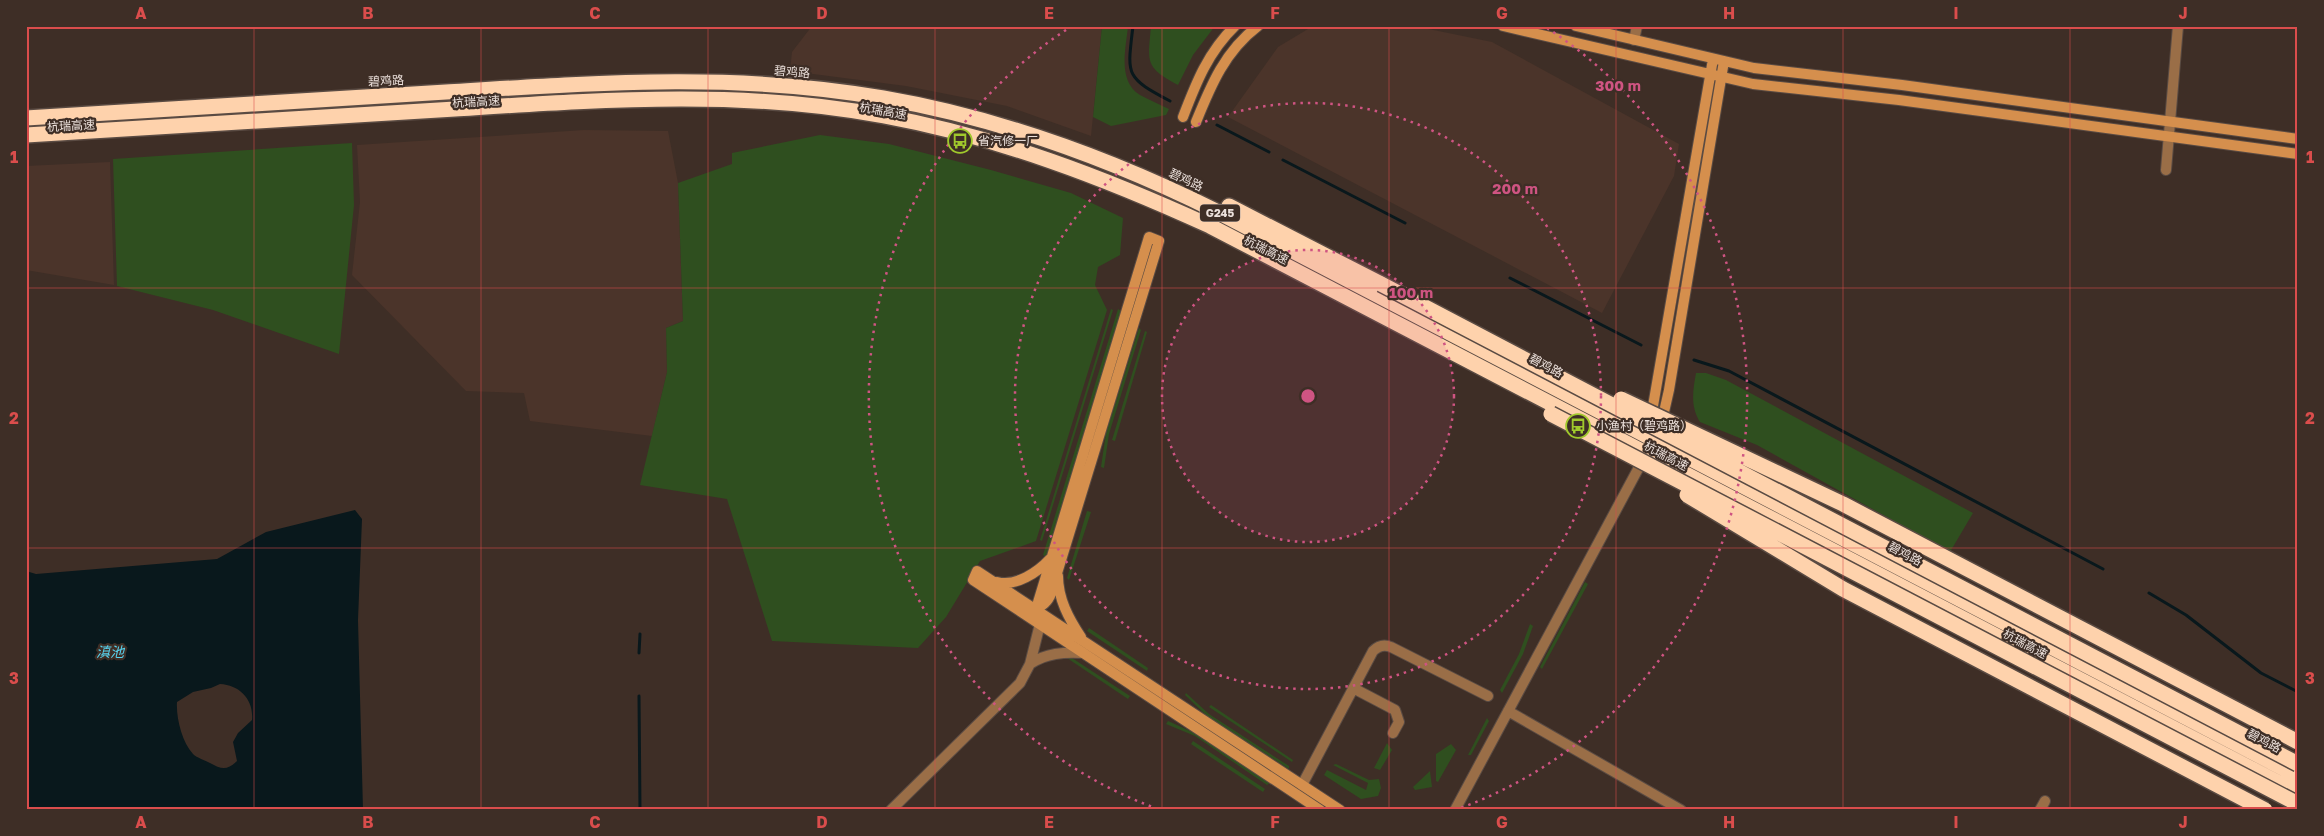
<svg xmlns="http://www.w3.org/2000/svg" width="2324" height="836" font-family="'Golos Text','Noto Sans SC',sans-serif">
<rect width="100%" height="100%" fill="#3e2e26"/>
<!-- built -->
<path fill="#4b342a" d="M 812,26 L 1102,26 L 1091,136 L 1007,106 L 906,86 L 790,71 L 792,52 Z
M 1313,26 L 1414,26 L 1492,42 L 1679,144 L 1674,176 L 1602,313 L 1228,117 L 1278,47 Z
M 584,130 L 668,131 L 678,183 L 683,321 L 666,328 L 667,372 L 652,436 L 530,421 L 524,393 L 466,391 L 352,275 L 360,202 L 357,145 Z
M 110,162 L 114,285 L 26,270 L 26,166 Z"/>
<!-- green -->
<path fill="#2f4f1f" d="M 1102,26 L 1128,26 C 1126,48 1117,81 1140,95 C 1149,100 1159,104 1169,109 L 1166,115 L 1111,126 L 1093,117 Z
M 1151,26 L 1215,26 L 1193,55 L 1178,85 C 1144,67 1148,62 1151,26 Z
M 820,135 L 889,144 L 991,170 L 1071,193 L 1123,218 L 1120,255 L 1098,267 L 1095,285 L 1107,310 L 1036,541 L 980,561 L 946,617 L 918,648 L 772,641 L 727,499 L 640,485 L 667,372 L 666,328 L 683,321 L 678,183 L 732,164 L 732,153 Z
M 352,143 L 354,205 L 339,354 L 213,310 L 117,286 L 113,159 Z
M 1111,309 L 1113,310 L 1042,541 L 1040,540 Z
M 1118,309 L 1121,311 L 1046,557 L 1043,555 Z
M 1139,328 L 1141,330 L 1109,434 L 1104,468 L 1101,467 L 1106,433 Z
M 1145,331 L 1147,332 L 1115,441 L 1112,440 Z
M 1696,373 L 1706,373 L 1726,380 L 1973,513 L 1950,552 L 1757,445 L 1700,422 C 1690,406 1693,390 1696,373 Z
M 1087,511 L 1091,512 L 1069,580 L 1067,578 Z
M 1585,582 L 1588,584 L 1542,669 L 1540,667 Z
M 1530,624 L 1533,626 L 1523,654 L 1502,693 L 1500,690 L 1519,654 Z
M 1089,628 L 1148,668 L 1147,671 L 1087,631 Z
M 1069,656 L 1130,696 L 1128,699 L 1067,658 Z
M 1186,693 L 1209,714 L 1289,766 L 1289,769 L 1208,717 L 1185,695 Z
M 1211,705 L 1293,760 L 1292,762 L 1209,707 Z
M 1487,718 L 1489,721 L 1471,755 L 1468,755 Z
M 1168,721 L 1199,735 L 1270,783 L 1267,785 L 1195,736 L 1166,724 Z
M 1193,741 L 1265,789 L 1263,792 L 1191,744 Z
M 1387,743 L 1392,750 L 1380,770 L 1374,768 Z
M 1451,744 L 1456,750 L 1438,782 L 1436,781 L 1436,754 Z
M 1336,764 L 1369,780 L 1379,779 L 1381,788 L 1378,796 L 1361,799 L 1324,775 L 1327,770 L 1366,790 L 1368,783 L 1333,765 Z
M 1430,771 L 1432,787 L 1415,790 L 1413,787 Z"/>
<!-- water -->
<path fill="#09181c" fill-rule="evenodd" d="M 355,510 L 362,519 L 358,620 L 363,810 L 26,810 L 26,571 L 36,574 L 217,559 L 266,532 ZM 220,684 C 240,685 254,700 252,720 L 238,733 L 233,742 L 237,761 C 227,771 221,769 210,763 C 205,760 197,758 193,754 C 182,742 176,718 177,702 L 193,692 L 211,688 Z"/>
<g fill="none" stroke-linecap="round" stroke-linejoin="round">
<!-- stream -->
<path stroke="#09181c" stroke-width="3" d="M 1133,26 C 1127,76 1125,77 1170,101
M 1217,125 L 1269,152
M 1283,160 L 1405,223
M 1510,278 L 1641,345
M 1694,360 L 1729,371 L 2103,569
M 2149,593 L 2186,615 L 2261,673 L 2298,692
M 639,653 L 640,634
M 639,696 L 640,810"/>
<!-- street casing -->
<g stroke="#5a4b43" stroke-width="12">
<path id="street" d="M 1634,40 L 1637,26
M 2166,170 L 2178,26
M 1030,664 C 1046,653 1064,652 1083,653
M 1353,688 L 1395,710 L 1399,722 L 1393,733
M 1508,711 L 1681,810
M 1302,785 L 1373,651 C 1378,646 1384,644 1391,647 L 1488,696
M 891,810 L 1020,683 L 1030,664 L 1040,624
M 1455,810 L 1645,456
M 2040,810 L 2045,801"/>
</g>
<!-- secondary casing -->
<g stroke="#5a4b43" stroke-width="12">
<path id="secondary" d="M 1503,26 L 1753,84 L 1899,100 L 2298,154
M 1576,26 L 1754,68 L 1902,85 L 2298,139
M 1183,117 C 1196,83 1208,52 1235,26
M 1196,122 C 1211,85 1225,51 1258,26
M 1647,416 L 1653,406 L 1713,59
M 1658,424 L 1664,412 L 1669,390 L 1724,61
M 1058,576 C 1058,599 1069,619 1081,637
M 997,582 C 1016,587 1038,572 1050,559
M 1031,609 C 1040,608 1046,604 1050,596 L 1159,241 L 1149,237 L 1036,609 L 1038,614
M 1320,810 L 973,580 L 977,571 L 1340,810"/>
</g>
<!-- highway casing -->
<g stroke="#5a4b43" stroke-width="18">
<path id="highway" d="M 26,118 C 166,109 306,101 446,92 C 591,83 738,72 883,98 C 999,118 1111,159 1216,211 L 2298,776
M 26,135 C 169,126 312,117 455,109 C 598,100 743,89 884,116 C 998,137 1105,178 1210,226 L 2298,793
M 1229,206 L 1381,284"/>
</g>
<!-- street -->
<use href="#street" stroke="#9a6e47" stroke-width="10"/>
<!-- secondary -->
<use href="#secondary" stroke="#d58f4d" stroke-width="10"/>
<!-- highway -->
<use href="#highway" stroke="#fed2ac" stroke-width="15"/>
<!-- highway-bridge casing -->
<g stroke="#5a4b43" stroke-width="18" stroke-linecap="butt">
<path id="highway-bridge" d="M 1381,284 L 2298,764
M 1621,399 L 1843,504 L 2298,742
M 1551,414 L 2298,804
M 1687,495 L 1843,589 L 2265,810"/>
</g>
<!-- highway-bridge -->
<use href="#highway-bridge" stroke="#fed2ac" stroke-width="15"/>
</g>
<!-- grid -->
<path fill="none" stroke="#da4d4c" stroke-width="1" stroke-opacity="0.55" d="M 254,26 L 254,810M 481,26 L 481,810M 708,26 L 708,810M 935,26 L 935,810M 1162,26 L 1162,810M 1389,26 L 1389,810M 1616,26 L 1616,810M 1843,26 L 1843,810M 2070,26 L 2070,810M 26,288 L 2298,288M 26,548 L 2298,548"/>
<!-- distance rings -->
<circle cx="1308" cy="396" r="146" fill="#cf5482" fill-opacity=".12"/>
<g fill="none" stroke="#cf5482" stroke-width="2.5" stroke-dasharray="2.5 5">
<circle cx="1308" cy="396" r="146"/>
<circle cx="1308" cy="396" r="293"/>
<path d="M1158 809A439 439 0 0 1 1069 28M1547 28A439 439 0 0 1 1458 809"/>
</g>
<!-- icons -->
<defs>
<g id="bus-ring" transform="scale(1.25)"><circle r="9.5" fill="#3e2e26" stroke="#a0c92c" stroke-width="1.5"/><path d="M-5-6H5V4H4V6H2V4H-2V6H-4V4H-5ZM-3.5-4V0h7V-4ZM-3.5 1.2v1.5H-2V1.2ZM2 1.2v1.5H3.5V1.2Z" fill="#a0c92c"/></g>
</defs>
<g fill-rule="evenodd">
<use href="#bus-ring" x="960" y="141"/>
<use href="#bus-ring" x="1578" y="426"/>
</g>
<g text-anchor="middle" stroke-width="4.5" stroke-linejoin="round" paint-order="stroke">
<!-- shield labels -->
<rect fill="#3e2e26" stroke="#b8aba5" stroke-width="1" x="1200" y="204.5" width="40" height="17" rx="4"/>
<g font-size="11" font-weight="bold" fill="#ece1dc">
<text x="1220" y="217">G245</text>
</g>
<!-- street labels -->
<g font-size="12" fill="#ece1dc" stroke="#3e2e26">
<text transform="translate(792 72) rotate(5)" y="4">碧鸡路</text>
<text transform="translate(386 81) rotate(-3)" y="4">碧鸡路</text>
<text transform="translate(476 102) rotate(-3)" y="4">杭瑞高速</text>
<text transform="translate(883 111) rotate(10)" y="4">杭瑞高速</text>
<text transform="translate(71 126) rotate(-3)" y="4">杭瑞高速</text>
<text transform="translate(1186 180) rotate(25)" y="4">碧鸡路</text>
<text transform="translate(1266 250) rotate(27)" y="4">杭瑞高速</text>
<text transform="translate(1546 366) rotate(28)" y="4">碧鸡路</text>
<text transform="translate(1666 456) rotate(28)" y="4">杭瑞高速</text>
<text transform="translate(1905 554) rotate(28)" y="4">碧鸡路</text>
<text transform="translate(2025 644) rotate(28)" y="4">杭瑞高速</text>
<text transform="translate(2264 741) rotate(28)" y="4">碧鸡路</text>
</g>
<!-- poi labels -->
<g font-size="12" fill="#ece1dc" stroke="#3e2e26" text-anchor="start">
<text x="978" y="145">省汽修一厂</text>
<text x="1596" y="430">小渔村（碧鸡路）</text>
</g>
<!-- water labels -->
<g font-size="14" font-style="italic" fill="#57d3ef" stroke="#3e2e26">
<text x="110" y="657">滇池</text>
</g>
</g>
<circle cx="1308" cy="396" r="8" fill="#cf5482" stroke="#3e2e26" stroke-width="2.5"/>
<g font-size="15" text-anchor="middle" font-weight="bold" fill="#cf5482" stroke="#3e2e26" stroke-width="4.5" stroke-linejoin="round" paint-order="stroke">
<text x="1618" y="91">300 m</text>
<text x="1515" y="194">200 m</text>
<text x="1411" y="298">100 m</text>
</g>
<!-- border -->
<rect width="2324" height="836" fill="none" stroke="#3e2e26" stroke-width="55"/>
<rect x="28" y="28" width="2268" height="780" fill="none" stroke="#da4d4c" stroke-width="2"/>
<g font-size="16" text-anchor="middle" font-weight="bold" fill="#da4d4c">
<text x="141" y="19">A</text>
<text x="368" y="19">B</text>
<text x="595" y="19">C</text>
<text x="822" y="19">D</text>
<text x="1049" y="19">E</text>
<text x="1275" y="19">F</text>
<text x="1502" y="19">G</text>
<text x="1729" y="19">H</text>
<text x="1956" y="19">I</text>
<text x="2183" y="19">J</text>
<text x="14" y="163">1</text>
<text x="2310" y="163">1</text>
<text x="14" y="424">2</text>
<text x="2310" y="424">2</text>
<text x="14" y="684">3</text>
<text x="2310" y="684">3</text>
<text x="141" y="828">A</text>
<text x="368" y="828">B</text>
<text x="595" y="828">C</text>
<text x="822" y="828">D</text>
<text x="1049" y="828">E</text>
<text x="1275" y="828">F</text>
<text x="1502" y="828">G</text>
<text x="1729" y="828">H</text>
<text x="1956" y="828">I</text>
<text x="2183" y="828">J</text>
</g>
</svg>
